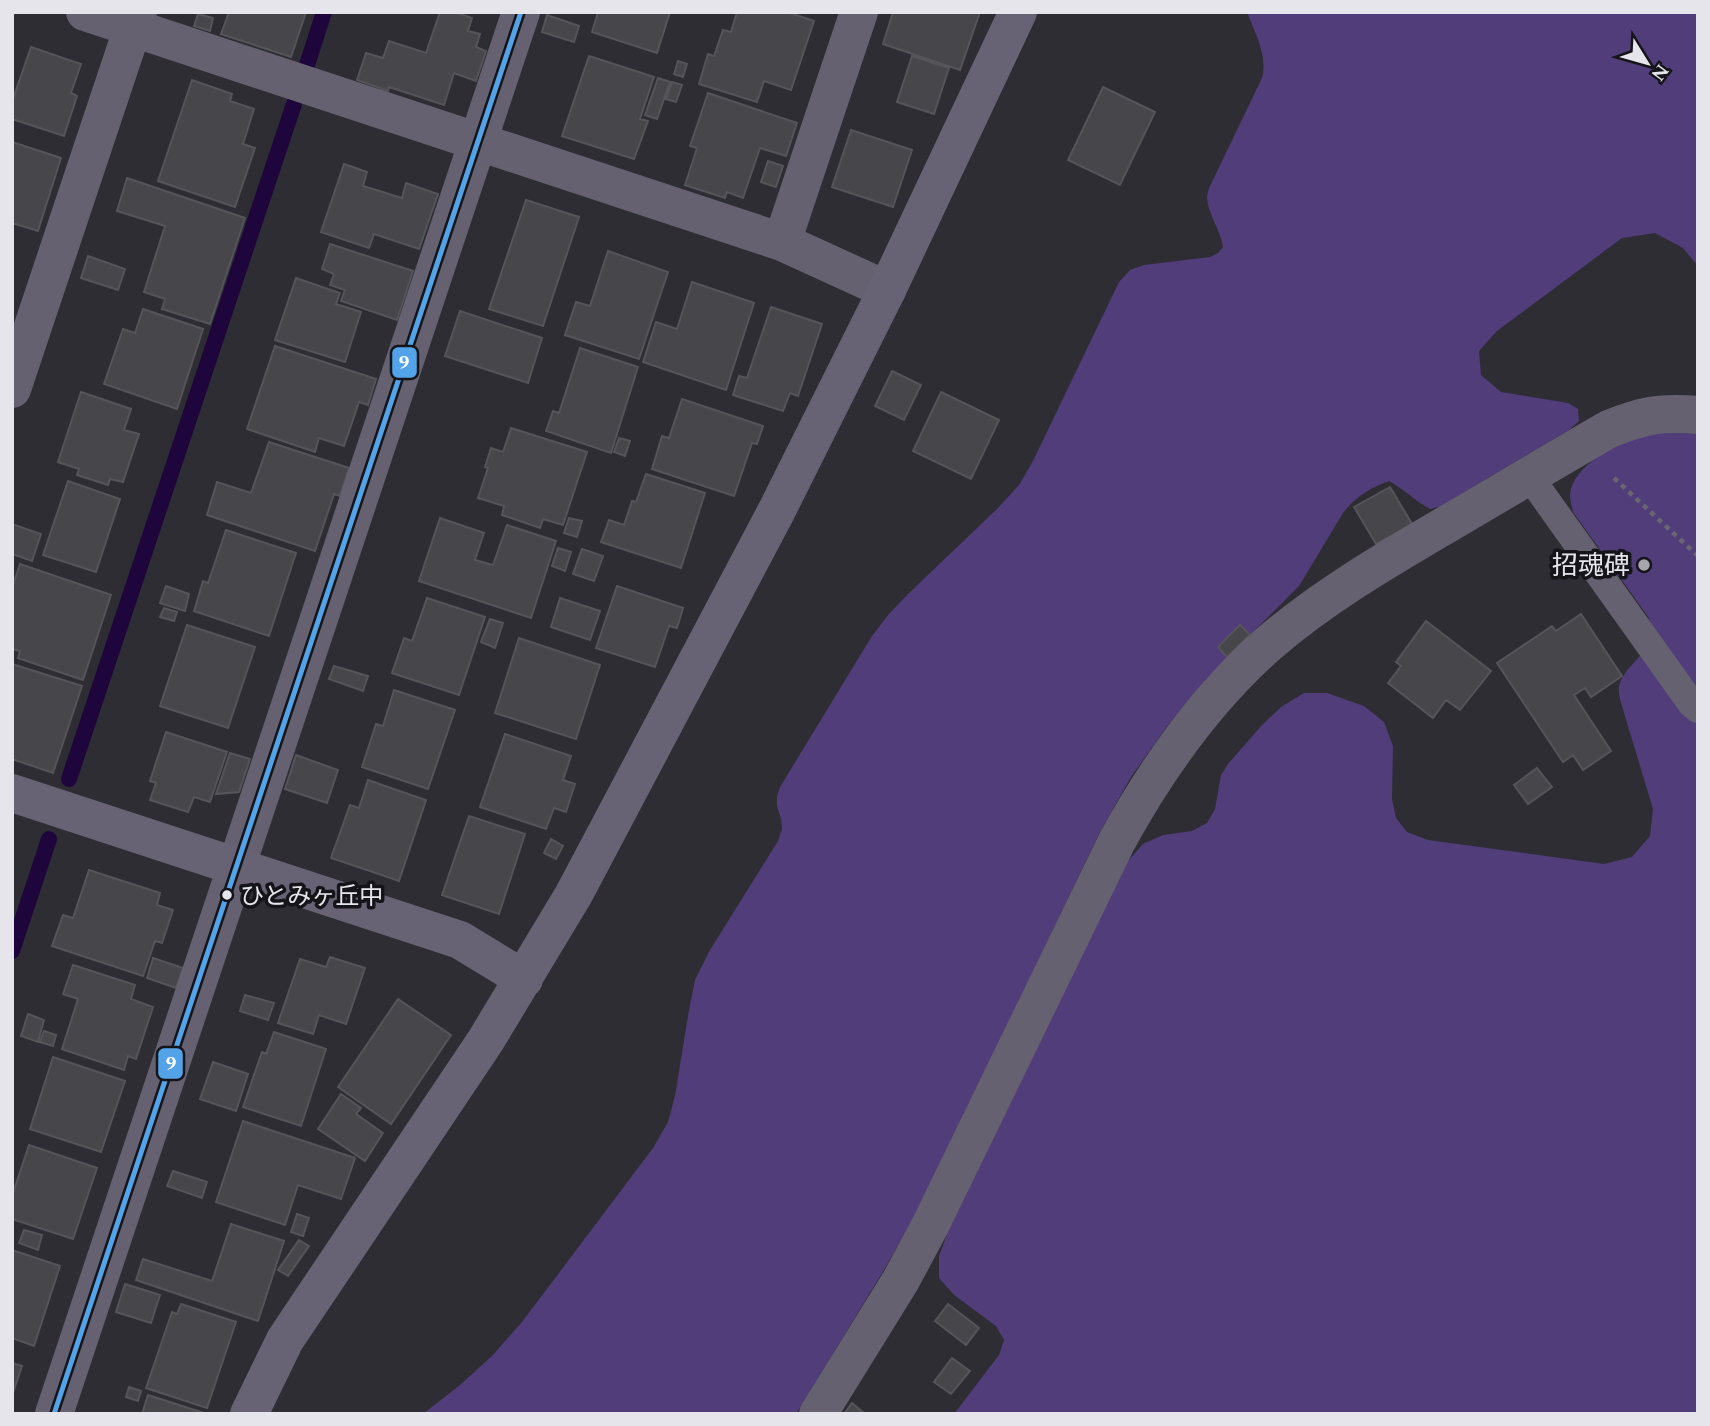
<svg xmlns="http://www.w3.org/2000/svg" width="1710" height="1426" font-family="Spectral,'Noto Sans JP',serif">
<rect width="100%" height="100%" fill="#2e2d33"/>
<!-- green -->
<path fill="#503d7a" d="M 1247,12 L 1698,12 L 1698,266 L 1683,248 L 1655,233 L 1622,238 L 1497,331 L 1479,351 L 1481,375 L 1501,392 L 1568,403 L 1578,409 L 1579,421 L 1569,430 L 1441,506 L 1430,509 C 1415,501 1404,489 1389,481 C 1370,488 1355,497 1343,513 L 1299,586 L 1209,676 L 1168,725 L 1131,777 L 1100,832 L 915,1215 L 884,1270 L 796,1414 L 423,1414 L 460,1385 L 492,1356 L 522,1322 L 653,1148 L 668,1122 L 675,1096 L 689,1010 L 695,980 L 710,950 L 778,841 L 782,829 L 781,819 L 777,806 L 777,796 L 780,787 L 872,636 L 889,614 L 908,594 L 998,508 L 1019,485 L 1033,461 L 1119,282 L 1130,270 L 1144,265 L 1210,257 L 1218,253 L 1223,247 C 1221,230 1207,213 1207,197 C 1207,196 1209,187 1210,186 L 1262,78 C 1268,56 1255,33 1247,12 Z
M 1668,432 L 1698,434 L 1698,1414 L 954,1414 L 999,1355 L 1004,1340 L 996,1326 L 954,1295 L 939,1278 L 939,1256 L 948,1232 L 1127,862 L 1143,844 L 1163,835 L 1192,831 L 1207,823 L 1215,809 L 1221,775 L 1228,764 L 1262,725 L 1281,707 L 1304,693 L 1327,693 L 1364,706 L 1384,722 L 1393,746 L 1392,799 L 1396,818 L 1407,832 L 1428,840 L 1604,864 L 1632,857 L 1650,836 L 1653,809 L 1621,703 C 1620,698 1618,691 1619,686 C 1626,660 1661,651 1649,618 L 1573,512 C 1572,507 1570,500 1570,495 C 1572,466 1616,444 1640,436 C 1649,434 1659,433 1668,432 Z"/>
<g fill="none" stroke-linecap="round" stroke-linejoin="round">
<!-- stream -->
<path stroke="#1e063d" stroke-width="16" d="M 307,65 L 324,12
M 69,779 L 294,104
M 12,951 L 49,839"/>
</g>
<!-- building -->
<path fill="#47474b" stroke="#555459" stroke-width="2" d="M 229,12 L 306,12 L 291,57 L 221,34 Z
M 440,12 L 455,12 L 472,18 L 468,31 L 480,34 L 476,47 L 486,51 L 476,81 L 454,73 L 444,105 L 389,87 L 388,91 L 357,80 L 366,53 L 383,58 L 389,41 L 426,53 Z
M 598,12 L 670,12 L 657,53 L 592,32 Z
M 737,12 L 787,12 L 814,21 L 791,90 L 764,81 L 757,102 L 699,84 L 708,54 L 714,56 L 723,30 L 731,32 Z
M 893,12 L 980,12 L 960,70 L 883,44 Z
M 198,14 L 213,18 L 210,31 L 194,26 Z
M 547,15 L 579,26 L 574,42 L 542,32 Z
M 31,47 L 81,64 L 71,93 L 77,96 L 64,136 L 12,119 L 12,102 Z
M 589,56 L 654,77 L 640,119 L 648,121 L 634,159 L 562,136 Z
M 912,56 L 949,68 L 934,114 L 897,102 Z
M 678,61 L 687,64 L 683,77 L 674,74 Z
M 658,78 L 670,82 L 657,119 L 645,115 Z
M 192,80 L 232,94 L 230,101 L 254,109 L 243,144 L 255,148 L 235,207 L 158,181 Z
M 672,82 L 682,85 L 676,102 L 666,99 Z
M 1103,87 L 1155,112 L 1120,185 L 1068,160 Z
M 708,93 L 797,123 L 786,156 L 760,148 L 743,198 L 727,192 L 725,198 L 685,185 L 697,148 L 690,146 Z
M 851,130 L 912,150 L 893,207 L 832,187 Z
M 12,142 L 61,158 L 38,231 L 12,223 Z
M 768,161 L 783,166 L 776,187 L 761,182 Z
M 344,164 L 367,172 L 363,186 L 402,198 L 406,183 L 438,194 L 419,249 L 374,234 L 369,248 L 321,232 Z
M 127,178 L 245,218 L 210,324 L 162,309 L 165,299 L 144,292 L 165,226 L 117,211 Z
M 526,200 L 579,217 L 543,326 L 489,309 Z
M 330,244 L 413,271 L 397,320 L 341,301 L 345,290 L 330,285 L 334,274 L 322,269 Z
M 608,251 L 668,272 L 639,359 L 565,335 L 576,302 L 590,306 Z
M 88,256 L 125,269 L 118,290 L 81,278 Z
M 296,278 L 340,293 L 336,304 L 361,312 L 345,362 L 275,340 Z
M 692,282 L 754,303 L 726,390 L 643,362 L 656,322 L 677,329 Z
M 771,307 L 822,324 L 798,396 L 790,393 L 783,411 L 733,395 L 739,376 L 747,378 Z
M 143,309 L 203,329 L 177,409 L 104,384 L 123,329 L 135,333 Z
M 460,311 L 542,338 L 528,383 L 445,356 Z
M 275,346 L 376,379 L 368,405 L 359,402 L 344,446 L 319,438 L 315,452 L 247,429 Z
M 580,348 L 638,367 L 611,453 L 546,431 L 553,411 L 559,413 Z
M 892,371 L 921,385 L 904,420 L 875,406 Z
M 81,392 L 131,409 L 124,430 L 139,434 L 123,482 L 110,479 L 108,485 L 77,475 L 79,469 L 58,462 Z
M 941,392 L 999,420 L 971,479 L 913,451 Z
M 682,399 L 763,426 L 757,444 L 752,443 L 734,496 L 652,469 L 662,436 L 669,438 Z
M 511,428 L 587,452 L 563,525 L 543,519 L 540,528 L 502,515 L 504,506 L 478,498 L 488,468 L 485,467 L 491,448 L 503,452 Z
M 619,438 L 630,441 L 625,456 L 614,452 Z
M 269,442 L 349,468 L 340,496 L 334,494 L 315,551 L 207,515 L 217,482 L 251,493 Z
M 646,474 L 705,493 L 681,568 L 601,542 L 609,520 L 624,525 L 632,501 L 636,502 Z
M 68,481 L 120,499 L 96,572 L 43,555 Z
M 1390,487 L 1412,524 L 1376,544 L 1354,507 Z
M 440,518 L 484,533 L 475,560 L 493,565 L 507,525 L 556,541 L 531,618 L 419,581 Z
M 569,518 L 582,521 L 577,537 L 564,533 Z
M 12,524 L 41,534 L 32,561 L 12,554 Z
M 226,530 L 296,553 L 269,636 L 194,611 L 203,581 L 208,583 Z
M 558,548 L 571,552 L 565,571 L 552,566 Z
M 582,549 L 603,556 L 594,581 L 573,574 Z
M 20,564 L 111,595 L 83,680 L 18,658 L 20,651 L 12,649 L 12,588 Z
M 166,586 L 189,594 L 185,611 L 160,603 Z
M 617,586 L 683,608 L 677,628 L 669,626 L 655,667 L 596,648 Z
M 427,598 L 485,617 L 459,695 L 392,673 L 404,638 L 412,641 Z
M 560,598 L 600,611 L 590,640 L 551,627 Z
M 164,608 L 177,612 L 174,621 L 160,617 Z
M 1581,614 L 1622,676 L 1591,697 L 1585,688 L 1574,695 L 1611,751 L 1583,770 L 1573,755 L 1563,762 L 1497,663 L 1552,626 L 1556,631 Z
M 490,619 L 503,623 L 495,648 L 481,642 Z
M 1426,621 L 1491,671 L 1460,710 L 1446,700 L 1433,718 L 1388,683 L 1401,666 L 1396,662 Z
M 187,625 L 255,647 L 228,728 L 160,706 Z
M 1240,625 L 1250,635 L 1227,657 L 1218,647 Z
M 519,638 L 600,665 L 576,739 L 495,713 Z
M 12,664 L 82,686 L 53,773 L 12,759 Z
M 334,666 L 368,676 L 363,691 L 329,679 Z
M 394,690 L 455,710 L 428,789 L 362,767 L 376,724 L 383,726 Z
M 166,732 L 227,752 L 210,802 L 194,797 L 188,812 L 150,800 L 156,783 L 150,781 Z
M 505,734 L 571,756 L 563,780 L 575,784 L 566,812 L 554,808 L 546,829 L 480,807 Z
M 230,753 L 250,759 L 239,792 L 216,794 Z
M 296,755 L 338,770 L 327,803 L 285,789 Z
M 1537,768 L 1552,787 L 1528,804 L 1514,785 Z
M 368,780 L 426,800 L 399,881 L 331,858 L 350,805 L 359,808 Z
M 469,816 L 525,834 L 499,914 L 442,895 Z
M 551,839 L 563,846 L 556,859 L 544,853 Z
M 89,870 L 160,893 L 157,905 L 173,910 L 162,943 L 155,941 L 143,976 L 52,946 L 63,915 L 73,918 Z
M 330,957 L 365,968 L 346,1024 L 319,1015 L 313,1034 L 278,1023 L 300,959 L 326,967 Z
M 153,958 L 183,968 L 176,988 L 147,978 Z
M 73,965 L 135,985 L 131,999 L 153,1007 L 136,1059 L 128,1056 L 124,1070 L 62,1049 L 78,999 L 63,994 Z
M 245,995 L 274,1003 L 268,1020 L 240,1011 Z
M 398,999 L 451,1035 L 391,1124 L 338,1087 Z
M 28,1014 L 44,1020 L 38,1042 L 21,1036 Z
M 44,1031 L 56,1035 L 53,1046 L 40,1042 Z
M 274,1032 L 326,1049 L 301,1126 L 243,1107 L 262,1052 L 266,1054 Z
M 53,1057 L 125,1081 L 101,1152 L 30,1129 Z
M 213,1062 L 248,1074 L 236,1111 L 200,1099 Z
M 341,1094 L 361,1108 L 356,1114 L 383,1133 L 365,1161 L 318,1129 Z
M 243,1121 L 355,1158 L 341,1199 L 298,1185 L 285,1225 L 216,1202 Z
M 29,1145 L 97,1168 L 73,1239 L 12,1219 L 12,1196 Z
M 173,1171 L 207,1182 L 202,1198 L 167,1186 Z
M 297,1214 L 309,1218 L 303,1236 L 291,1232 Z
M 231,1224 L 284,1241 L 258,1321 L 136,1280 L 143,1259 L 212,1281 Z
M 24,1230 L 42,1235 L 38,1250 L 19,1243 Z
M 299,1240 L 309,1246 L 288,1276 L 278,1270 Z
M 12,1250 L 60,1266 L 34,1346 L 12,1338 Z
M 125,1284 L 160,1295 L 151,1323 L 116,1312 Z
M 181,1304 L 236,1322 L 207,1408 L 146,1388 L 172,1312 L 177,1314 Z
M 948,1304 L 979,1328 L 966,1345 L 935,1321 Z
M 952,1358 L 970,1371 L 951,1394 L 934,1382 Z
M 12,1363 L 22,1366 L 12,1396 Z
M 129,1387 L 141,1391 L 138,1401 L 126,1397 Z
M 148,1395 L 207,1414 L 142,1414 Z
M 852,1403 L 865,1414 L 844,1414 Z"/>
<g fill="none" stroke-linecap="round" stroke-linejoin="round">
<!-- path -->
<path stroke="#696671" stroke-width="4.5" stroke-dasharray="5 5" stroke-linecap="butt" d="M 1614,478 L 1698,556"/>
<!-- lane -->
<path stroke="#656171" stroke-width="28" d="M 1529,476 L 1691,703 L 1698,709"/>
<!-- street -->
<path stroke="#656171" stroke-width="38" d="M 85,12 L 782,242 L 887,290
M 782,242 L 859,12
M 12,389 L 138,12
M 54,1414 L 521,12
M 818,1414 L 901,1280 L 931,1224 L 1117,841 C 1157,768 1206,699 1268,644 C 1324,596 1386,560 1449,523 C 1502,492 1555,460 1609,429 C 1644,415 1660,412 1698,415"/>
<!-- secondary -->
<path stroke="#676374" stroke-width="38" d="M 12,793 L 460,940 L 524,979
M 249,1414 L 285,1340 L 486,1040 L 574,894 L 777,510 L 887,290 L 1018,12"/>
<!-- bus-1 casing -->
<g stroke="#151419" stroke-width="10">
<path id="bus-1" d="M 54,1414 L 521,12"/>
</g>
<!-- bus-1 -->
<use href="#bus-1" stroke="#53a3e8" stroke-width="5"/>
</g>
<!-- markers -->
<circle fill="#a6a5ab" stroke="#151419" stroke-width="2.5" cx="1644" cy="565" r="7"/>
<circle fill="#e7e5ec" stroke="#151419" stroke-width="2.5" cx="227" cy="895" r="6"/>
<g text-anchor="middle" stroke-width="7" stroke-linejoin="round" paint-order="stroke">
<!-- bus labels -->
<g font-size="24" fill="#e7e5ec" stroke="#151419" text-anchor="start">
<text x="240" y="904">ひとみヶ丘中</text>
</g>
<!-- poi labels -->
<g font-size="26" fill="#e7e5ec" stroke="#151419" text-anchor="end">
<text x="1630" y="574">招魂碑</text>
</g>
</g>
<g stroke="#151419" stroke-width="2.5">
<rect x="391" y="346" width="27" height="33" rx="7" fill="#53a3e8"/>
<rect x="157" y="1047" width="27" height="33" rx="7" fill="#53a3e8"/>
</g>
<g font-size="19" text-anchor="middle" font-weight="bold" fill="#fff">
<text x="404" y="369">9</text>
<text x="171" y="1070">9</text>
</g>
<!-- border -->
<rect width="1710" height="1426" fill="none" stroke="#e7e5ec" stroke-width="28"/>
<!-- north arrow -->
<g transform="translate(1647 63) rotate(127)" stroke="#151419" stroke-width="5" paint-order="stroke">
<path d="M0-5L12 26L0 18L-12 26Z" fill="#e7e5ec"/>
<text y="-10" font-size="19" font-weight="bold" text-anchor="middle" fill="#e7e5ec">N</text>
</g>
</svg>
